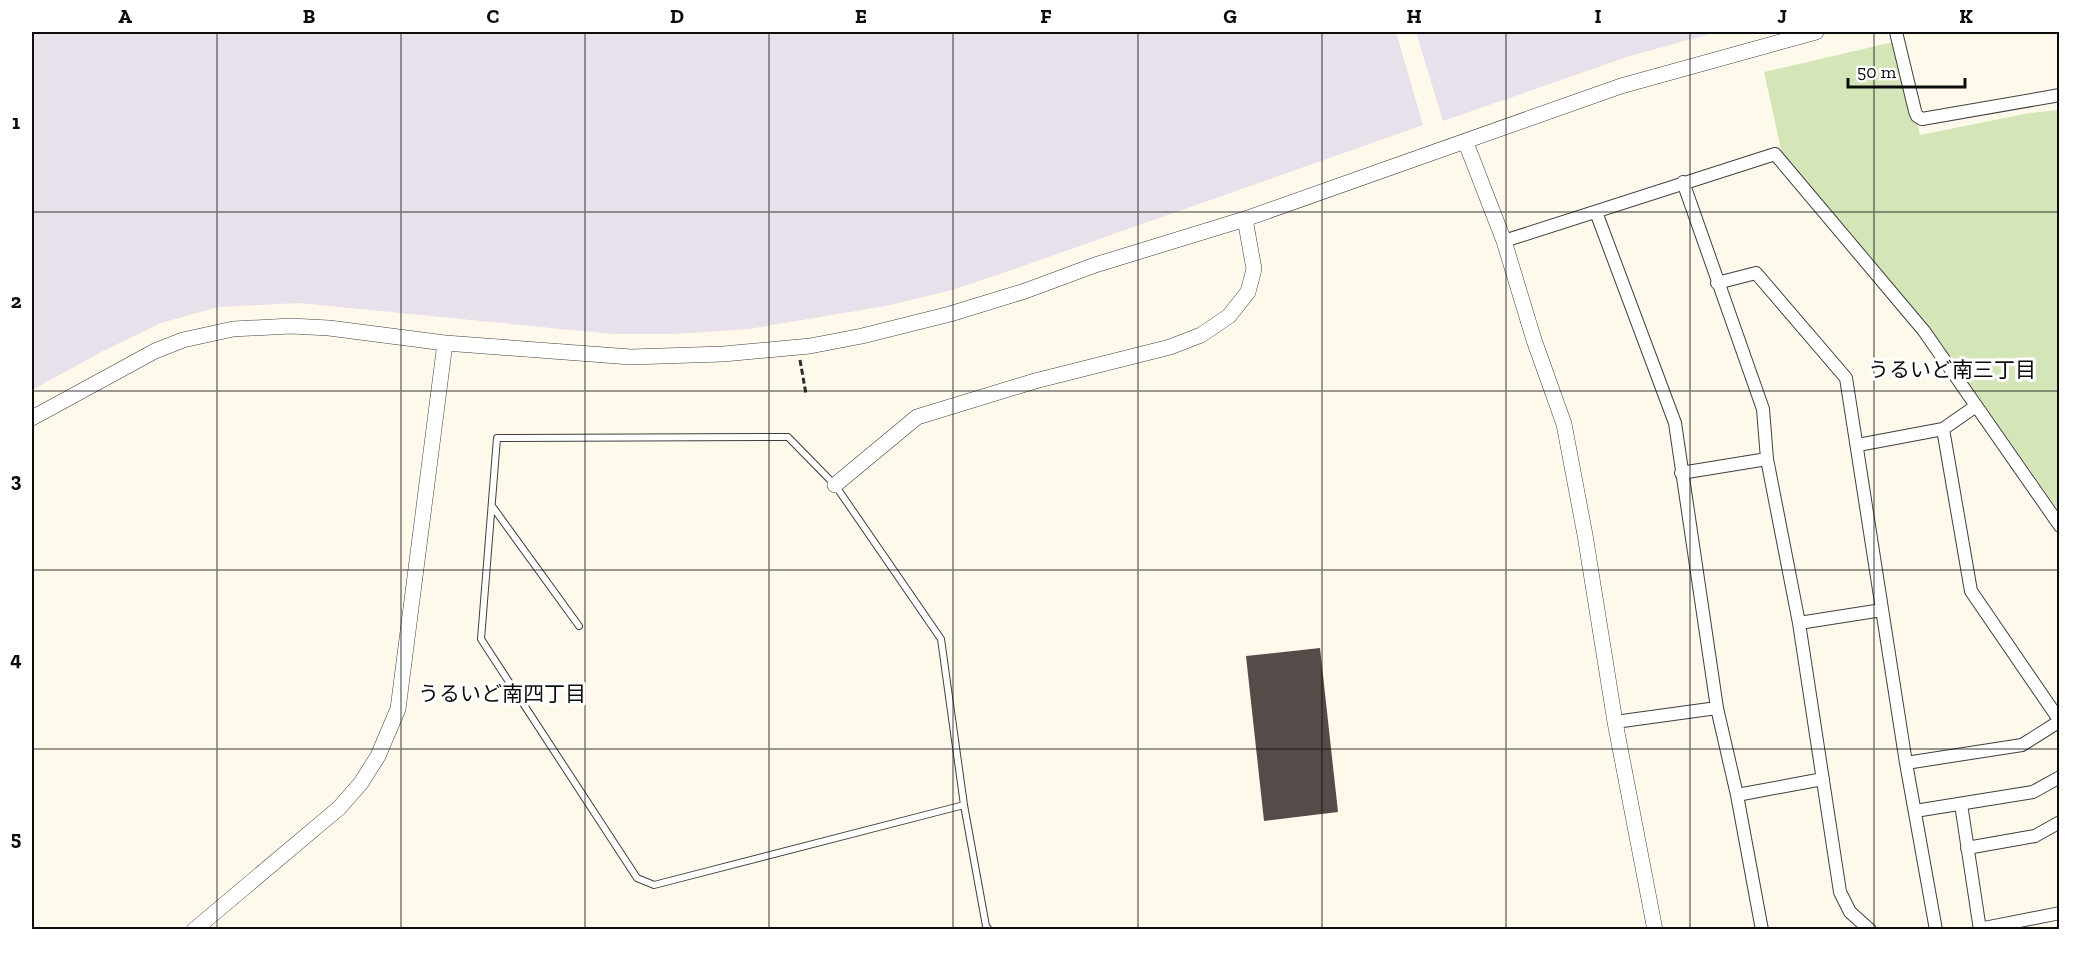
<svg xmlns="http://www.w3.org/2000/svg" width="2091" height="961" font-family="'Zilla Slab','Noto Sans JP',serif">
<rect width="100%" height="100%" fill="#fef9eb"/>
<!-- industrial -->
<path fill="#e8e0ea" d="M 32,32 L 1396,32 L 1423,125 L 1003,273 L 952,290 L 886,306 L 749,329 L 674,334 L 613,334 L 299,303 L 218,307 L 161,323 L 103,351 L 32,390 Z
M 1416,32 L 1717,32 L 1630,56 L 1443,121 Z"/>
<!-- green -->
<path fill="#d4e6b7" d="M 1898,41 L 1920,135 L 2029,113 L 2059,110 L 2059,511 L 1928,326 L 1782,154 L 1764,72 Z"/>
<!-- building -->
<path fill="#544c49" d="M 1320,648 L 1338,812 L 1264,821 L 1246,656 Z"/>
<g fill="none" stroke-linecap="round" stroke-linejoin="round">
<!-- service casing -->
<g stroke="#3f3f3f" stroke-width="8">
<path id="service" d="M 492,506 L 579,626
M 964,805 L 654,885 L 637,878 L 481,639 L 497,438 L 788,437 L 835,485 L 941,639 L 964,805 L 986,926 L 989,930"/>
</g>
<!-- minor casing -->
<g stroke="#3f3f3f" stroke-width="14">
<path id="minor" d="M 1896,32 L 1915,111 L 1917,116 L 1922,119 L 2060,95
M 1683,182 L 1763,409 L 1767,459 L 1799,623 L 1840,892 L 1850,912 L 1870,930
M 1596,212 L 1675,423 L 1717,708 L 1737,795 L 1762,930
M 1504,241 L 1775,154 L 1924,331 L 2060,526
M 1717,283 L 1756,273 L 1846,378 L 1906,763 L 1936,930
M 1943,429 L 1971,591 L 2060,721
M 1858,445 L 1943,429 L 1976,406
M 1681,473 L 1767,459
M 1799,623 L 1882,610
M 1615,722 L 1717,708
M 1906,763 L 2022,745 L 2060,721
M 1737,795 L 1823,779
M 1961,804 L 1980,930
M 1915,811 L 2033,792 L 2060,777
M 1967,848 L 2035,836 L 2060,822
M 1979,929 L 2060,913"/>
</g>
<!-- tertiary casing -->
<g stroke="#3f3f3f" stroke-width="16">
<path id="tertiary" d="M 1466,143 L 1504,241 L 1534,340 L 1564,424 L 1585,535 L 1615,722 L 1655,930
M 32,418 L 155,351 L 183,340 L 233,329 L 291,326 L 329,328 L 445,343 L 631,357 L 723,354 L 810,346 L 862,336 L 950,314 L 1025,291 L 1095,265 L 1245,219 L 1621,86 L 1816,32
M 835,485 L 917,417 L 1035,381 L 1170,347 L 1201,335 L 1229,316 L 1248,292 L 1254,269 L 1245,219
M 194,930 L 339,808 L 361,783 L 378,756 L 398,709 L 445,343"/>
</g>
<!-- path -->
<path stroke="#2e2e2e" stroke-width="3" stroke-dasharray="6 3" stroke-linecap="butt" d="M 800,360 L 806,394"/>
<!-- service -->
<use href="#service" stroke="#fff" stroke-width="6"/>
<!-- minor -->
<use href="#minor" stroke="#fff" stroke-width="12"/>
<!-- tertiary -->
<use href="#tertiary" stroke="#fff" stroke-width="15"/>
</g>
<!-- grid -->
<path fill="none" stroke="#0c0c0c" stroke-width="1.5" stroke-opacity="0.55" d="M 217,32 L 217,930M 401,32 L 401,930M 585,32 L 585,930M 769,32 L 769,930M 953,32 L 953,930M 1138,32 L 1138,930M 1322,32 L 1322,930M 1506,32 L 1506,930M 1690,32 L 1690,930M 1874,32 L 1874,930M 32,212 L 2060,212M 32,391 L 2060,391M 32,570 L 2060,570M 32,749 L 2060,749"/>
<g text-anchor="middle" stroke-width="6" stroke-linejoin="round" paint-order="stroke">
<!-- neighbourhood labels -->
<g font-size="21" fill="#0c0c0c" stroke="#fff">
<text x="1952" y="377">うるいど南三丁目</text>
<text x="502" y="701">うるいど南四丁目</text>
</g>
</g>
<!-- border -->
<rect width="2091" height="961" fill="none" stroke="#ffffff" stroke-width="66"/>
<!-- scale -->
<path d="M1848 78v9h117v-9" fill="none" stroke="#0c0c0c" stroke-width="3"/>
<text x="1857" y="78" font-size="18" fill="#0c0c0c" stroke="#ffffff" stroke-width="4.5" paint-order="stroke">50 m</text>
<rect x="33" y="33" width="2025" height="895" fill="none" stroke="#0c0c0c" stroke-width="2"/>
<g font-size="20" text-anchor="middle" font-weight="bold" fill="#0c0c0c">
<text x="125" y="23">A</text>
<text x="309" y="23">B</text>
<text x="493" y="23">C</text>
<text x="677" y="23">D</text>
<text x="861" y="23">E</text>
<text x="1046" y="23">F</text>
<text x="1230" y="23">G</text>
<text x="1414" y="23">H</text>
<text x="1598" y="23">I</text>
<text x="1782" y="23">J</text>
<text x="1966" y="23">K</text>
<text x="16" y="129">1</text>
<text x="16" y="308">2</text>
<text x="16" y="487">3</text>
<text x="16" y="666">4</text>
<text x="16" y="845">5</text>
</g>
</svg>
